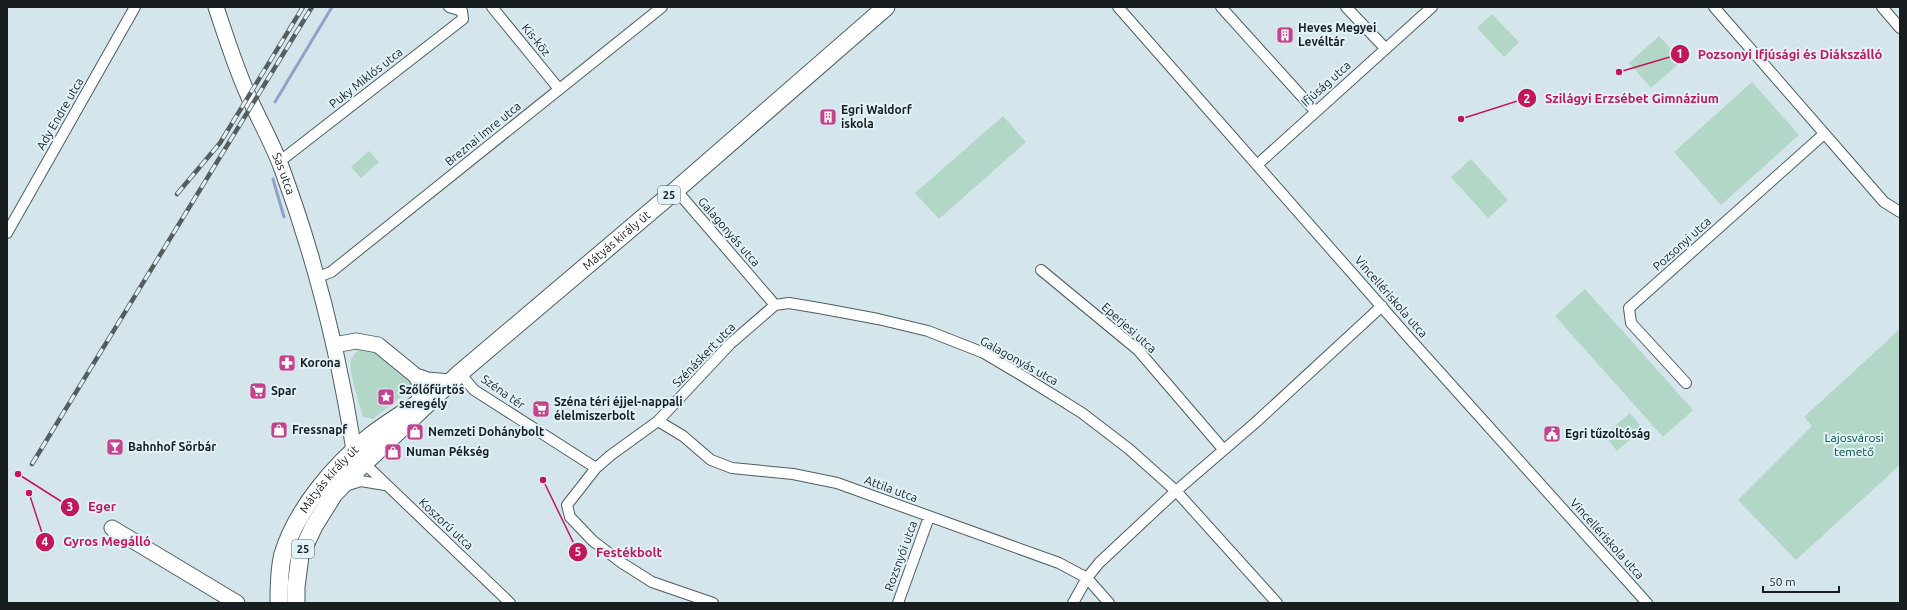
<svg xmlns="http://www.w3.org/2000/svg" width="1907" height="610" font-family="Ubuntu,sans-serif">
<rect width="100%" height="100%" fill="#d4e6eb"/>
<!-- green -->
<path fill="#b3d7c6" d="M 1492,14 L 1519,42 L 1504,57 L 1477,28 Z
M 1659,36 L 1682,61 L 1651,88 L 1629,63 Z
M 1752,82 L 1799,135 L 1721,205 L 1674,152 Z
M 1003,116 L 1026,142 L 939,219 L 915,193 Z
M 369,151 L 379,162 L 361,178 L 351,167 Z
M 1471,159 L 1508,200 L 1488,218 L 1451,177 Z
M 1585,289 L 1693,410 L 1663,437 L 1555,316 Z
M 1900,329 L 1900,465 L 1796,560 L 1738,500 L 1812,426 L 1804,417 Z
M 370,346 L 410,378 L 413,385 L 411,389 L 373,419 L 363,417 C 360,404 346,368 352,358 C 356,350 362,348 370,346 Z
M 1630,413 L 1643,429 L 1617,451 L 1604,435 Z"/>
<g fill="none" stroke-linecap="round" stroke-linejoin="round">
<!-- stream -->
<path stroke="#92a1cb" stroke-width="3" d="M 275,102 L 332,7
M 273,179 L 284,217"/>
<!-- street casing -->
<g stroke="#4e5d62" stroke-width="12">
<path id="street" d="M 492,7 L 559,89
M 1118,7 L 1410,339 L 1647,603
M 1221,7 L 1315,111
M 1346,7 L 1385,48
M 1714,7 L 1884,202 L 1900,212
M 1882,7 L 1900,28
M 279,162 L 463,19 L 462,11 L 449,7
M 1257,165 L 1432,7
M 676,190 L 775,305
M 7,233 L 135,7
M 1041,270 L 1138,350 L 1223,449
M 318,277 L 331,272 L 662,7
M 775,305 L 789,303 L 819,308 L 878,319 L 928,331 L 984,353 L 1026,378 L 1082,413 L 1129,449 L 1176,491 L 1277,603
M 460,373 L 474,390 L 596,468
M 1686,383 L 1631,323 L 1629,308 L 1824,134
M 658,421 L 683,436 L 711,460 L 732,468 L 793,474 L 837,483 L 1059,563 L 1087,578 L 1109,603
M 364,463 L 510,603
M 345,486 L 361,481 L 385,485
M 713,603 L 652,582 L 622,563 L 593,541 L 570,517 L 567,505 L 596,468 L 611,455 L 658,421 L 730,344 L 775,305
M 898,603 L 929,517
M 1073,603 L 1087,578 L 1099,563 L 1176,491 L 1255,423 L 1382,306"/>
</g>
<!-- secondary casing -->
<g stroke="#4e5d62" stroke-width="17">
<g id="secondary">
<path id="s1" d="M 216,7 C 226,37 235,66 248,95 C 259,120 273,144 282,169 C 316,261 339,355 354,450 L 359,457"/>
<path d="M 334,345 L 356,341 L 378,345 L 416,376 L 428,380 L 450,382"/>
<path d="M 416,376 L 421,385 L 419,402"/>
<path d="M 112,528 L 237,603"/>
</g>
</g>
<!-- primary casing -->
<g stroke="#4e5d62" stroke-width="19">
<g id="primary">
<path id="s2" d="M 279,603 C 279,588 279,569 283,554 C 297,509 333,467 369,437 C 384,425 401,415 417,404"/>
<path id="s3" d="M 296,603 L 296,587 L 300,556 L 314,526 L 334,494 L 357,470 L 460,373 L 676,190 L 886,7"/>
</g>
</g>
<!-- street -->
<use href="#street" stroke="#fff" stroke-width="10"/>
<!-- secondary -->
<use href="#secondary" stroke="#fff" stroke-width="15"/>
<!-- primary -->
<use href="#primary" stroke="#fff" stroke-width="17"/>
<!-- rail casing -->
<g stroke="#545e61" stroke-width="4.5">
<path id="rail" d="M 177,194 L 220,143 L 303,7
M 32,464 L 312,7"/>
</g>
<!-- rail -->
<use href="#rail" stroke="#e1f3f8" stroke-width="3" stroke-dasharray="9" stroke-linecap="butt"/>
</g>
<!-- icons -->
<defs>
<g id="building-square" transform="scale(0.9)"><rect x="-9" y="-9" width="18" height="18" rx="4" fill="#c3438d" stroke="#e1f3f8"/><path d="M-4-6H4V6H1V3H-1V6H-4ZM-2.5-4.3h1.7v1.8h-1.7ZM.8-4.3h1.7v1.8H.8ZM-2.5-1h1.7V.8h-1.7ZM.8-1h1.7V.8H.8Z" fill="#fff"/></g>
<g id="pharmacy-square" transform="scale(0.9)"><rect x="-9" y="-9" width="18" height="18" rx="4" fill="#c3438d" stroke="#e1f3f8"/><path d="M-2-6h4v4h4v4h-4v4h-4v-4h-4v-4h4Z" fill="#fff"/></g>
<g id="supermarket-square" transform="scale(0.9)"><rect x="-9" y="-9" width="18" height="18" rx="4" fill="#c3438d" stroke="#e1f3f8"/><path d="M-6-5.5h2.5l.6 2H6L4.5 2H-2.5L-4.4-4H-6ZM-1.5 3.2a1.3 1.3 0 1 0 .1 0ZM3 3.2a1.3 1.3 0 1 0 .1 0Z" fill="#fff"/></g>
<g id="sight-square" transform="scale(0.9)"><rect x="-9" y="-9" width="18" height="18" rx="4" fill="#c3438d" stroke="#e1f3f8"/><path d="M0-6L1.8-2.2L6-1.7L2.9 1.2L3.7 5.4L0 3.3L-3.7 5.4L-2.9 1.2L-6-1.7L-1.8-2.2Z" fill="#fff"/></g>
<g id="shop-square" transform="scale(0.9)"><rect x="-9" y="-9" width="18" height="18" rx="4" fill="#c3438d" stroke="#e1f3f8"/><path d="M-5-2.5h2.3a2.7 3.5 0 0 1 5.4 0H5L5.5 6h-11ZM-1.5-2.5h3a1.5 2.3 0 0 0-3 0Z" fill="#fff"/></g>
<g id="civic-square" transform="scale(0.9)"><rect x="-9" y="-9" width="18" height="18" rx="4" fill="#c3438d" stroke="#e1f3f8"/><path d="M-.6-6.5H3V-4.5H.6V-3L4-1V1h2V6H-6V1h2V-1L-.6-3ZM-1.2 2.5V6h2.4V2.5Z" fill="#fff"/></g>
<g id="bar-square" transform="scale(0.9)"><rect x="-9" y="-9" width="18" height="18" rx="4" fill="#c3438d" stroke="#e1f3f8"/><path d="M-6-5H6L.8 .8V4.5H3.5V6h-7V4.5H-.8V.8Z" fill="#fff"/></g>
</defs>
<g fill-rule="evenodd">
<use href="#building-square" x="1285" y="35"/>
<use href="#building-square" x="828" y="117"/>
<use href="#pharmacy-square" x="287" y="363"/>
<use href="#supermarket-square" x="258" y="391"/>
<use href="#sight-square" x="386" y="397"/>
<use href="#supermarket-square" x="541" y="409"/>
<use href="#shop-square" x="279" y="430"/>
<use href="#shop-square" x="415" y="432"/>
<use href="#civic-square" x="1552" y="434"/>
<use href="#bar-square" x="115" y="447"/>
<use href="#shop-square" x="393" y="452"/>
</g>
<g text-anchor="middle" stroke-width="4" stroke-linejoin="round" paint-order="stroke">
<!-- shield labels -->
<g fill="#e1f3f8" stroke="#545e61" stroke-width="1">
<rect x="658" y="186" width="22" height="18" rx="3"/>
<rect x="292" y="540" width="22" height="18" rx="3"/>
</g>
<g font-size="11" font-weight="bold" fill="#181e20">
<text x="669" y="199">25</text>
<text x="303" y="553">25</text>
</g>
<!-- poi labels -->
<g font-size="12" font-weight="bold" fill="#181e20" stroke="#e1f3f8" text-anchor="start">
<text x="1298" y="32">Heves Megyei<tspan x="1298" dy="14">Levéltár</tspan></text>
<text x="841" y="114">Egri Waldorf<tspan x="841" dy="14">iskola</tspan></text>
<text x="300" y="367">Korona</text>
<text x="399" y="394">Szőlőfürtös<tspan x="399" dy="14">seregély</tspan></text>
<text x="271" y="395">Spar</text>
<text x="554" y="406">Széna téri éjjel-nappali<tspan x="554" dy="14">élelmiszerbolt</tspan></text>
<text x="292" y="434">Fressnapf</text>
<text x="428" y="436">Nemzeti Dohánybolt</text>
<text x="1565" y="438">Egri tűzoltóság</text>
<text x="128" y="451">Bahnhof Sörbár</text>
<text x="406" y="456">Numan Pékség</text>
</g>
<!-- street labels -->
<g font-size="12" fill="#181e20" stroke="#e1f3f8">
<text transform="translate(536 40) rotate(51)" y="4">Kis-köz</text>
<text transform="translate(366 78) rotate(-38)" y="4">Puky Miklós utca</text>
<text transform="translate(1326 84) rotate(-42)" y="4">Ifjúság utca</text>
<text transform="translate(60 114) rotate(-60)" y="4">Ady Endre utca</text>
<text transform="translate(483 134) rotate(-39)" y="4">Breznai Imre utca</text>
<text dy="4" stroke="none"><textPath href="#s1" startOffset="180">Sas utca</textPath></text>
<text transform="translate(729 232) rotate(49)" y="4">Galagonyás utca</text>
<text dy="4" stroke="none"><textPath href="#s3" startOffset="498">Mátyás király út</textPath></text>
<text transform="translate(1682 244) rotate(-42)" y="4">Pozsonyi utca</text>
<text transform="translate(1391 297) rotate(49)" y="4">Vincellériskola utca</text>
<text transform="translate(1129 328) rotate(42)" y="4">Eperjesi utca</text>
<text transform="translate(704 355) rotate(-46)" y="4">Szénáskert utca</text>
<text transform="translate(1019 361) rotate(29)" y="4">Galagonyás utca</text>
<text transform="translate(503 392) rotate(35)" y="4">Széna tér</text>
<text dy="4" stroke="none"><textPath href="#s2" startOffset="138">Mátyás király út</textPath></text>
<text transform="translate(891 489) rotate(20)" y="4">Attila utca</text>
<text transform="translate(446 524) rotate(43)" y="4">Koszorú utca</text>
<text transform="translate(1607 539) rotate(48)" y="4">Vincellériskola utca</text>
<text transform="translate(901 556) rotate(-70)" y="4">Rozsnyói utca</text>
</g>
<!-- park labels -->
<g font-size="12" fill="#074d36" stroke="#e1f3f8">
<text x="1854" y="442">Lajosvárosi<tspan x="1854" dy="14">temető</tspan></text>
</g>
</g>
<!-- callouts -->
<path fill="none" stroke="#c2185b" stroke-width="1.5" d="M1619 72L1680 54M1461 119L1527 98M18 474L70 507M29 493L45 542M543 480L578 552"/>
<g fill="#c2185b" stroke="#e1f3f8" stroke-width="1.5">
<circle cx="1619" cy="72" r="4"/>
<circle cx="1461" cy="119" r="4"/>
<circle cx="18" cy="474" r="4"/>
<circle cx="29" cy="493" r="4"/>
<circle cx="543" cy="480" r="4"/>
<circle cx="1680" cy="54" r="10"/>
<circle cx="1527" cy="98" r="10"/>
<circle cx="70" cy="507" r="10"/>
<circle cx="45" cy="542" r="10"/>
<circle cx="578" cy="552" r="10"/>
</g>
<g font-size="12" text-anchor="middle" font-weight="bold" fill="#fff">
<text x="1680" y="58">1</text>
<text x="1527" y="103">2</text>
<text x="70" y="511">3</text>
<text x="45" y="546">4</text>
<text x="578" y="556">5</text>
</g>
<g font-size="13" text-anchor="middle" font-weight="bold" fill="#c2185b" stroke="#e1f3f8" stroke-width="4" stroke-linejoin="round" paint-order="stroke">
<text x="1790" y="59">Pozsonyi Ifjúsági és Diákszálló</text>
<text x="1632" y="103">Szilágyi Erzsébet Gimnázium</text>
<text x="102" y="511">Eger</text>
<text x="107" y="546">Gyros Megálló</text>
<text x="629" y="557">Festékbolt</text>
</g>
<!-- border -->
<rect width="1907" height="610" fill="none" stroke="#181e20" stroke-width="16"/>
<!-- scale -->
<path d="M1763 586v6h76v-6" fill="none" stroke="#181e20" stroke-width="2"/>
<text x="1769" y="586" font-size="12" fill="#181e20" stroke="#e1f3f8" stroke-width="3" paint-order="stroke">50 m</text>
</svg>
